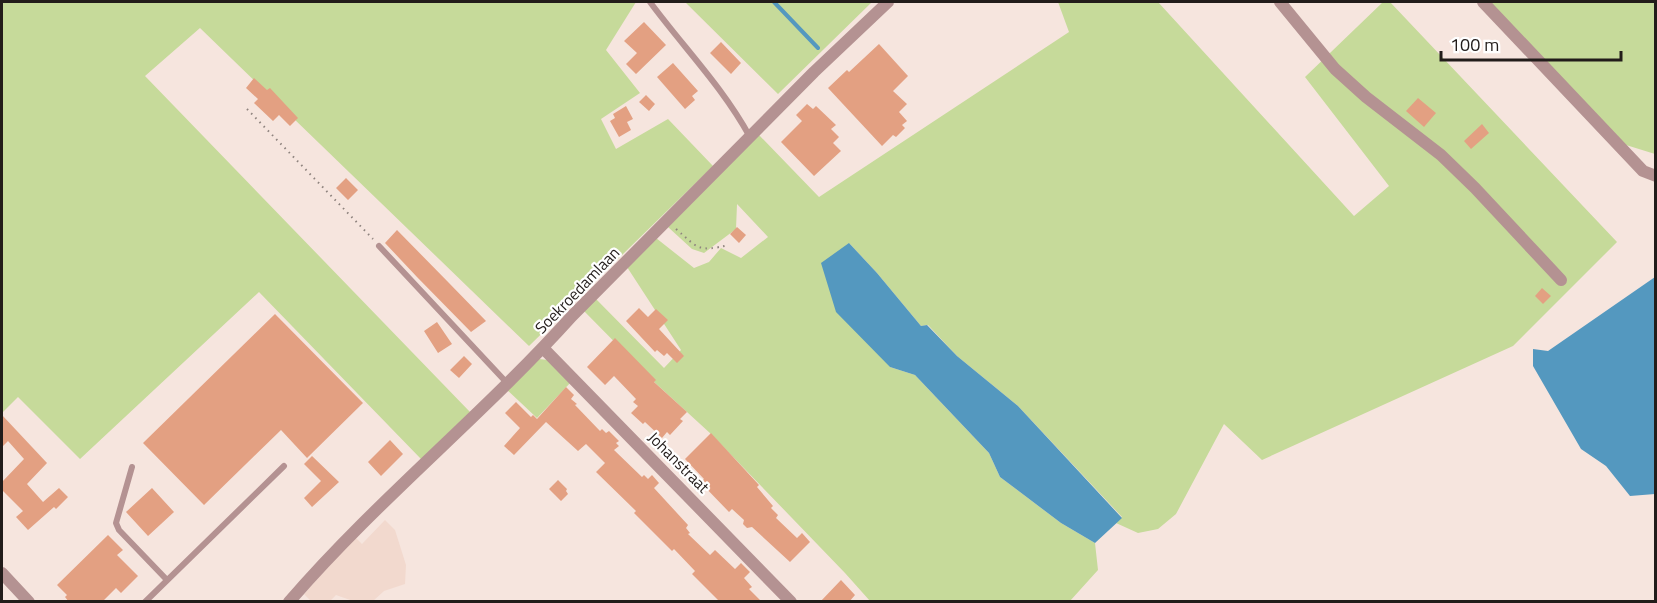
<svg xmlns="http://www.w3.org/2000/svg" width="1657" height="603" font-family="'Titillium Web',sans-serif">
<rect width="100%" height="100%" fill="#f6e5de"/>
<!-- built -->
<path fill="#f2d9ce" d="M 385,520 L 395,530 L 406,565 L 405,584 L 384,591 L 373,601 L 353,601 L 336,595 L 330,601 L 311,601 L 304,594 L 355,537 L 362,544 Z"/>
<!-- green -->
<path fill="#c6da9a" d="M 2,2 L 636,2 L 606,50 L 640,93 L 601,119 L 616,149 L 668,119 L 713,166 L 529,346 L 200,28 L 145,76 L 470,412 L 421,459 L 259,292 L 80,459 L 18,397 L 2,413 Z
M 685,2 L 872,2 L 778,94 Z
M 1058,2 L 1158,2 L 1354,216 L 1389,186 L 1305,77 L 1383,2 L 1390,2 L 1617,242 L 1513,346 L 1262,460 L 1224,424 L 1176,514 L 1158,529 L 1138,533 L 1116,523 L 1122,517 L 1018,406 L 957,356 L 928,325 L 921,326 L 877,273 L 849,243 L 890,367 L 915,375 L 989,453 L 1000,477 L 1061,523 L 1095,543 L 1098,570 L 1070,601 L 870,601 L 845,573 L 711,434 L 652,380 L 583,310 L 595,298 L 664,368 L 681,350 L 627,267 L 656,238 L 694,268 L 709,262 L 721,248 L 741,258 L 768,237 L 737,204 L 736,229 L 704,253 L 692,249 L 668,227 L 759,135 L 819,197 L 1069,32 Z
M 1490,2 L 1655,2 L 1655,154 L 1626,145 Z
M 539,359 L 548,360 L 571,382 L 537,418 L 506,389 Z"/>
<!-- water -->
<path fill="#5498bf" d="M 849,243 L 877,273 L 921,326 L 927,325 L 957,356 L 1018,406 L 1122,518 L 1095,543 L 1061,523 L 1000,477 L 989,453 L 915,375 L 890,367 L 836,312 L 821,263 Z
M 1655,277 L 1655,494 L 1630,496 L 1606,466 L 1581,449 L 1533,366 L 1533,349 L 1548,351 Z"/>
<g fill="none" stroke-linecap="round" stroke-linejoin="round">
<!-- stream -->
<path stroke="#5498bf" stroke-width="4" d="M 774,2 L 818,48"/>
</g>
<!-- building -->
<path fill="#e3a082" d="M 644,22 L 666,45 L 636,74 L 626,64 L 637,53 L 624,41 Z
M 721,42 L 741,63 L 731,74 L 710,53 Z
M 879,44 L 908,76 L 893,91 L 907,104 L 899,112 L 907,121 L 902,125 L 905,128 L 896,137 L 893,135 L 882,146 L 828,88 L 847,70 L 849,72 Z
M 673,63 L 698,91 L 692,96 L 695,100 L 685,109 L 657,77 Z
M 254,78 L 267,90 L 270,88 L 298,118 L 290,126 L 279,115 L 273,121 L 254,103 L 258,99 L 246,88 Z
M 646,95 L 655,104 L 649,111 L 639,102 Z
M 1418,98 L 1436,113 L 1424,127 L 1406,111 Z
M 807,104 L 813,109 L 816,106 L 836,125 L 831,129 L 839,137 L 833,143 L 841,151 L 814,176 L 781,142 L 802,121 L 796,115 Z
M 626,106 L 633,119 L 627,122 L 631,130 L 619,137 L 610,121 L 615,118 L 613,114 Z
M 1482,124 L 1489,133 L 1471,149 L 1464,141 Z
M 346,178 L 358,190 L 348,200 L 336,188 Z
M 737,227 L 746,235 L 739,243 L 730,234 Z
M 397,230 L 449,283 L 486,321 L 471,332 L 417,277 L 385,243 Z
M 1542,288 L 1551,296 L 1543,304 L 1535,296 Z
M 639,308 L 648,317 L 656,309 L 668,320 L 659,329 L 684,356 L 677,363 L 667,353 L 664,356 L 657,350 L 655,352 L 626,321 Z
M 275,314 L 363,403 L 307,458 L 281,430 L 204,505 L 143,443 Z
M 437,322 L 452,344 L 438,353 L 424,331 Z
M 615,338 L 656,380 L 654,382 L 687,412 L 680,419 L 683,421 L 670,435 L 667,432 L 662,438 L 645,422 L 643,424 L 631,413 L 638,406 L 633,402 L 636,399 L 614,376 L 605,385 L 587,367 Z
M 464,356 L 472,364 L 459,378 L 450,370 Z
M 566,387 L 574,395 L 571,399 L 577,404 L 575,405 L 600,431 L 602,429 L 606,433 L 609,431 L 619,441 L 616,443 L 619,446 L 614,450 L 642,477 L 644,475 L 648,479 L 652,475 L 659,483 L 654,488 L 688,525 L 686,528 L 690,533 L 688,534 L 710,555 L 715,550 L 735,569 L 741,563 L 750,572 L 744,578 L 752,587 L 749,589 L 762,602 L 720,602 L 692,574 L 695,571 L 674,549 L 672,551 L 634,513 L 636,511 L 596,472 L 605,463 L 586,444 L 578,451 L 546,422 L 514,455 L 504,446 L 520,428 L 505,413 L 516,402 L 531,417 L 533,415 L 537,419 Z
M 2,415 L 47,463 L 27,484 L 43,502 L 59,488 L 68,497 L 56,509 L 54,507 L 28,530 L 16,517 L 23,511 L 2,490 L 2,482 L 24,459 L 8,441 L 2,447 Z
M 711,433 L 759,485 L 757,487 L 773,506 L 771,508 L 778,515 L 776,518 L 797,538 L 802,533 L 810,542 L 790,562 L 752,527 L 747,528 L 743,524 L 744,520 L 732,509 L 729,512 L 700,482 L 704,479 L 685,459 Z
M 390,440 L 403,454 L 381,476 L 368,462 Z
M 312,456 L 339,482 L 312,507 L 304,498 L 321,481 L 304,464 Z
M 558,480 L 567,489 L 566,491 L 568,494 L 561,501 L 549,489 Z
M 152,488 L 174,512 L 148,536 L 126,512 Z
M 108,535 L 123,550 L 117,555 L 138,576 L 121,593 L 116,588 L 102,602 L 69,602 L 65,597 L 67,595 L 57,585 Z
M 841,580 L 855,595 L 849,602 L 820,602 Z"/>
<g fill="none" stroke-linecap="round" stroke-linejoin="round">
<!-- path -->
<path stroke="#8e837e" stroke-width="2" stroke-dasharray="1.5 4.5" stroke-linecap="butt" d="M 247,109 L 373,239
M 676,229 C 699,249 698,252 729,245"/>
<!-- lane -->
<path stroke="#b49292" stroke-width="6" d="M 650,2 C 684,48 722,86 750,137
M 379,246 L 507,383
M 132,467 L 116,523 L 119,530 L 167,580
M 145,602 L 284,466"/>
<!-- street -->
<path stroke="#b49292" stroke-width="12" d="M 1280,2 L 1335,69 L 1366,97 L 1441,155 L 1475,188 L 1561,280
M 1483,2 L 1643,171 L 1656,176
M 543,348 L 791,602
M 2,573 L 29,602
M 289,602 C 377,500 482,416 572,316 L 814,72 L 888,2"/>
</g>
<g text-anchor="middle" stroke-width="4.5" stroke-linejoin="round" paint-order="stroke">
<!-- street labels -->
<g font-size="16" fill="#221c1a" stroke="#fff">
<text transform="translate(577 290) rotate(-46)" y="6">Soekroedamlaan</text>
<text transform="translate(679 462) rotate(45)" y="6">Johanstraat</text>
</g>
</g>
<!-- border -->
<rect width="1657" height="603" fill="none" stroke="#221c1a" stroke-width="6"/>
<!-- scale -->
<path d="M1441 51v9h180v-9" fill="none" stroke="#221c1a" stroke-width="3"/>
<text x="1450" y="51" font-size="18" fill="#221c1a" stroke="#ffffff" stroke-width="4.5" paint-order="stroke">100 m</text>
</svg>
